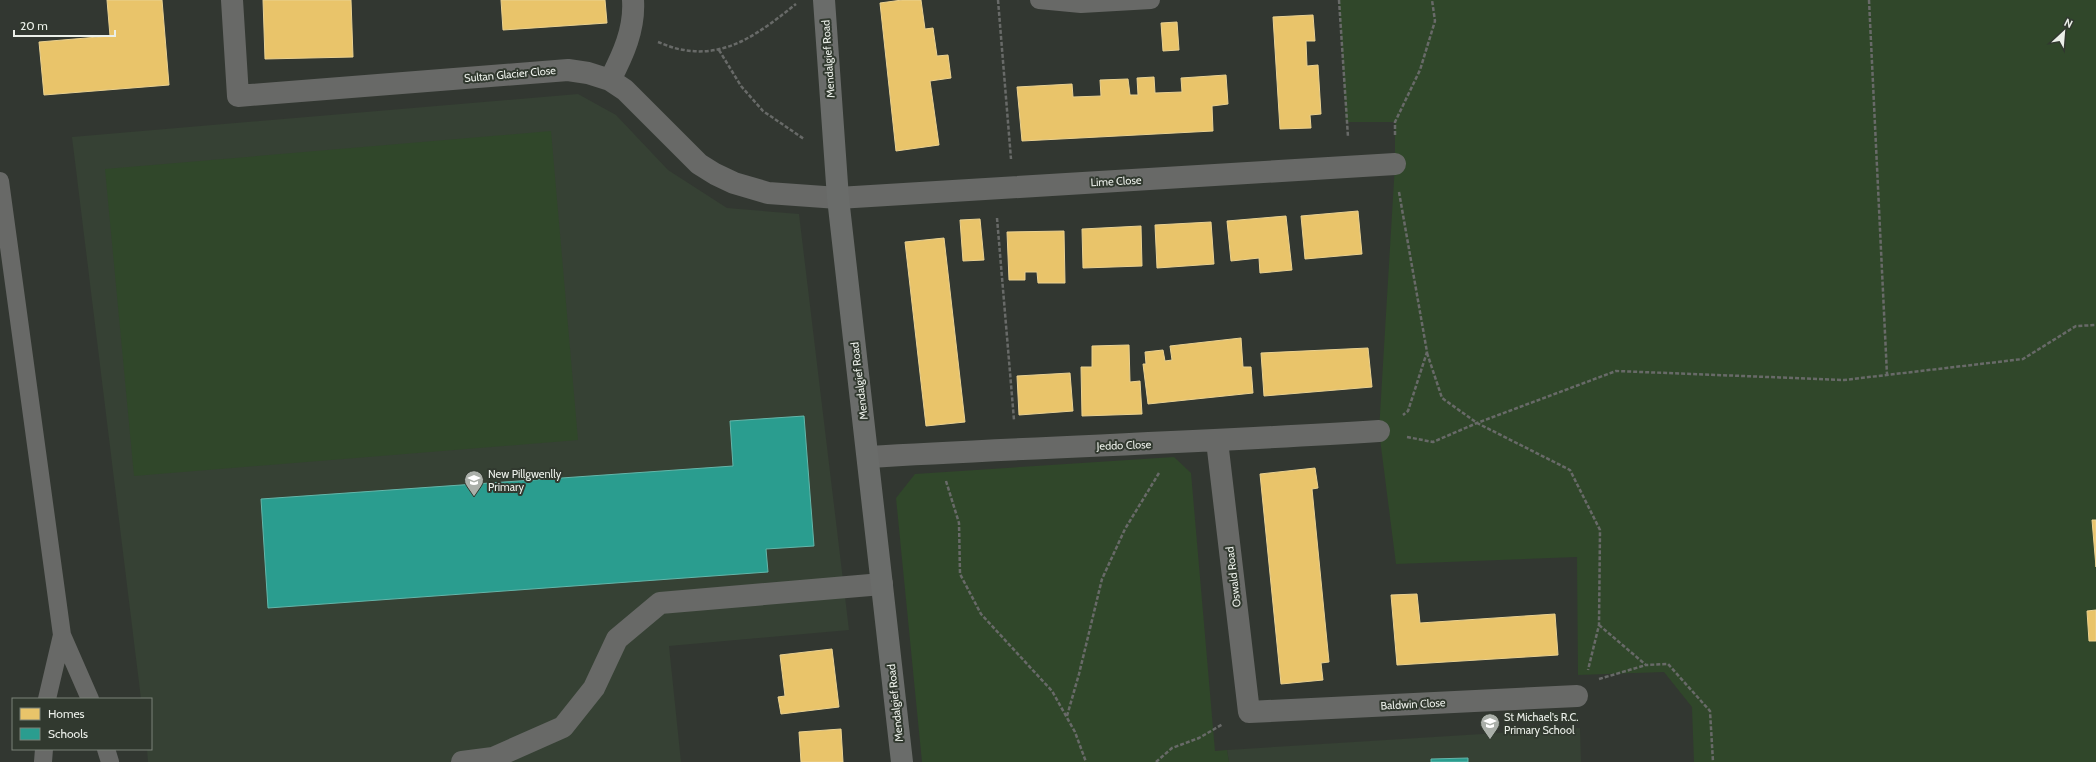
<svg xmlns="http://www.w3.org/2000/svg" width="2096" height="762" font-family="Cabin,sans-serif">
<rect width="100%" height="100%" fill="#323731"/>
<!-- built -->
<path fill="#364134" d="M 578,94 L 616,115 L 668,170 L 727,208 L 799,214 L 849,630 L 669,646 L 681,762 L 148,762 L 147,749 L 151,749 L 151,699 L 141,699 L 72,137 Z
M 1580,728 L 1581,762 L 1229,762 L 1227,750 Z"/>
<!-- green -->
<path fill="#30472a" d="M 1339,0 L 2096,0 L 2096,762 L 1694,762 L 1692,707 L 1664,672 L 1578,675 L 1577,557 L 1396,564 L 1379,431 L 1395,164 L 1395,122 L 1346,122 Z
M 551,131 L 578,440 L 134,476 L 105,169 Z
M 1174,457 L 1191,473 L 1215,751 L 1227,750 L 1229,762 L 922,762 L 896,498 L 915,474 Z"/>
<!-- homes -->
<path fill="#e9c46a" stroke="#ead190" d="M 107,0 L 162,0 L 169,85 L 44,95 L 39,42 L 110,36 Z
M 263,0 L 351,0 L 353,57 L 265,59 Z
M 501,0 L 605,0 L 607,23 L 503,30 Z
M 902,0 L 921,0 L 925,29 L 933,28 L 937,56 L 948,55 L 951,78 L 930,81 L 939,145 L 896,151 L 880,3 Z
M 1313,15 L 1315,41 L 1306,41 L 1307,66 L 1318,65 L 1321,114 L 1310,115 L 1311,128 L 1280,129 L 1273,17 Z
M 1177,22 L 1179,50 L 1163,51 L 1161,23 Z
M 1226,75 L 1228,104 L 1212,106 L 1213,131 L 1022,141 L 1017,87 L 1072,84 L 1073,97 L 1101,96 L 1100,80 L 1128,79 L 1130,95 L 1138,95 L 1137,78 L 1154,77 L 1155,93 L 1182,92 L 1181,78 Z
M 1358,211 L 1362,254 L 1305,259 L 1301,216 Z
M 1286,216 L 1292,270 L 1260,273 L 1259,258 L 1231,261 L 1227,221 Z
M 980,219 L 984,260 L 963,261 L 960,220 Z
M 1211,222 L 1214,264 L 1157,268 L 1155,225 Z
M 1141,226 L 1142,266 L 1083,268 L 1082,229 Z
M 1064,231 L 1065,283 L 1038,283 L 1037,272 L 1025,272 L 1025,280 L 1009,280 L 1007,232 Z
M 944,238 L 965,422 L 926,426 L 905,242 Z
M 1241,338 L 1243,367 L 1251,367 L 1253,393 L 1148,404 L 1143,364 L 1146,364 L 1145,352 L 1163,350 L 1165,361 L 1172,360 L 1170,346 Z
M 1129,345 L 1130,382 L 1140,381 L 1142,414 L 1082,416 L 1081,367 L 1092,367 L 1092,346 Z
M 1368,348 L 1372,387 L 1264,396 L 1261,353 Z
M 1070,373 L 1073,411 L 1019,415 L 1017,376 Z
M 1315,468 L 1318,488 L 1312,489 L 1329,662 L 1321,663 L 1323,680 L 1281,684 L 1260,474 Z
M 2092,520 L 2096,520 L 2096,567 Z
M 1417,594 L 1420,623 L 1555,614 L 1558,655 L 1397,665 L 1391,595 Z
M 2096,610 L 2096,641 L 2089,641 L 2087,611 Z
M 832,649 L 839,707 L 781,714 L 778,697 L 785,696 L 780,655 Z
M 841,729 L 843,762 L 801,762 L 799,732 Z"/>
<!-- schools -->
<path fill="#2a9d8f" stroke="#64b6aa" d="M 804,416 L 814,546 L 766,549 L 768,572 L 268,608 L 261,499 L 733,466 L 730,421 Z
M 1468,758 L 1468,762 L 1431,762 L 1431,759 Z"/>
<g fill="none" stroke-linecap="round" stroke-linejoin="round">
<!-- path -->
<path stroke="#686a68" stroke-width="2.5" stroke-dasharray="4 2" stroke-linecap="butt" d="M 998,0 L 1011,159
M 1339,0 L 1348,137
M 1869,0 L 1887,375
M 658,42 C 666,45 675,49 684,50 C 729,58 763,30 796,4
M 719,50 L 741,86 L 763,111 L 804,139
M 1395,135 L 1395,122 L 1420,70 L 1435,21 L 1432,0
M 1399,192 L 1427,352 L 1408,411 L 1403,415
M 997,218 L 1014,420
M 1427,353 L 1442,398 L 1477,423 L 1570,470 L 1600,530 L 1599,625 L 1588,670
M 1407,437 L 1433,442 L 1477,423 L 1616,371 L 1844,380 L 2023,359 L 2076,326 L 2096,325
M 946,481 L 959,523 L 960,574 L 981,614 L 1052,691 L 1075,732 L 1086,762
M 1599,625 L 1646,665 L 1668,664 L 1710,711 L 1713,762
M 1599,679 L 1646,665
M 1067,716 L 1079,674 L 1102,579 L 1125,529 L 1159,473
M 1156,762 L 1172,748 L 1199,738 L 1223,724"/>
<!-- lane -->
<path stroke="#686967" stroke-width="18" d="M 1039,0 L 1081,4 L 1151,0
M 0,181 L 62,635 L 90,699
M 47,699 L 62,635
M 106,749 L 110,762
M 43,762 L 44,749"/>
<!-- street -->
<path stroke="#686967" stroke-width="22" d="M 232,0 L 238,96 L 568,70 L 588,73 L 610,80 L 625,90 L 699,164 L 715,174 L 734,183 L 768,193 L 838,198 L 1395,164
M 610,80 C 623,55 635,29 633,0
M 1217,441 L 1249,712 L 1577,696
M 868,457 C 1038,447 1209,442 1379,431
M 462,762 L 493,758 L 563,727 L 594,688 L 617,639 L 660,603 L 882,584"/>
<!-- secondary -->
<path stroke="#6a6c6a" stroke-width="22" d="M 824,0 L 838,198 L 902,762"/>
</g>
<!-- icons -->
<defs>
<g id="school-pin" transform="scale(1)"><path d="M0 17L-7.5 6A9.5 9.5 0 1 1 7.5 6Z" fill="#aaafa9" stroke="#31392f"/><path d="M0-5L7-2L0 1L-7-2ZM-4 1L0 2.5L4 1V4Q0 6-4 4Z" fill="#fff"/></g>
</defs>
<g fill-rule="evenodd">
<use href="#school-pin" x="474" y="480"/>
<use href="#school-pin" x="1490" y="723"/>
</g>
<g text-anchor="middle" stroke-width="4" stroke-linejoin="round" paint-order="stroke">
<!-- street labels -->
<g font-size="11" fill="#ebefe9" stroke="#31392f">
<text transform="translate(828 59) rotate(-94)" y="4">Mendalgief Road</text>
<text transform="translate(510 74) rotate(-5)" y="4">Sultan Glacier Close</text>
<text transform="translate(1116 181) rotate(-3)" y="4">Lime Close</text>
<text transform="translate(859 381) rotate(-97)" y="4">Mendalgief Road</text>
<text transform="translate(1124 445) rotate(-2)" y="4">Jeddo Close</text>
<text transform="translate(1233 577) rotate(-97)" y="4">Oswald Road</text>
<text transform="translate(895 703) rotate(-96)" y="4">Mendalgief Road</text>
<text transform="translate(1413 704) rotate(-3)" y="4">Baldwin Close</text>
</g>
<!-- poi labels -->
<g font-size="11" fill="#ebefe9" stroke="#31392f" text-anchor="start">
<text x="488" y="478">New Pillgwenlly<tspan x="488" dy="13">Primary</tspan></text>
<text x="1504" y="721">St Michael's R.C.<tspan x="1504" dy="13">Primary School</tspan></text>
</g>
</g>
<!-- legend -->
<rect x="12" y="698" width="140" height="52" fill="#31392f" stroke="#7b8279"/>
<rect x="20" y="708" width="20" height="12" fill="#e9c46a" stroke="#7b8279"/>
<text x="48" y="718" font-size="12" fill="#ebefe9">Homes</text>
<rect x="20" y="728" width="20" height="12" fill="#2a9d8f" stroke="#7b8279"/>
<text x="48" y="738" font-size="12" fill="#ebefe9">Schools</text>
<!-- north arrow -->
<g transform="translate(2064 32) rotate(26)" stroke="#31392f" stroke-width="3" paint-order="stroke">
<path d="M0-3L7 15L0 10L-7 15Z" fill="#ebefe9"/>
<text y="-6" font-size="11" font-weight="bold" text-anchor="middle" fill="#ebefe9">N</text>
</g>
<!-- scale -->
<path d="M14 30v6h101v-6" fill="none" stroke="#ebefe9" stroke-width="2"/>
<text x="20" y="30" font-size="12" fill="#ebefe9" stroke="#31392f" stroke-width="3" paint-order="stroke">20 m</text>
</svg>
